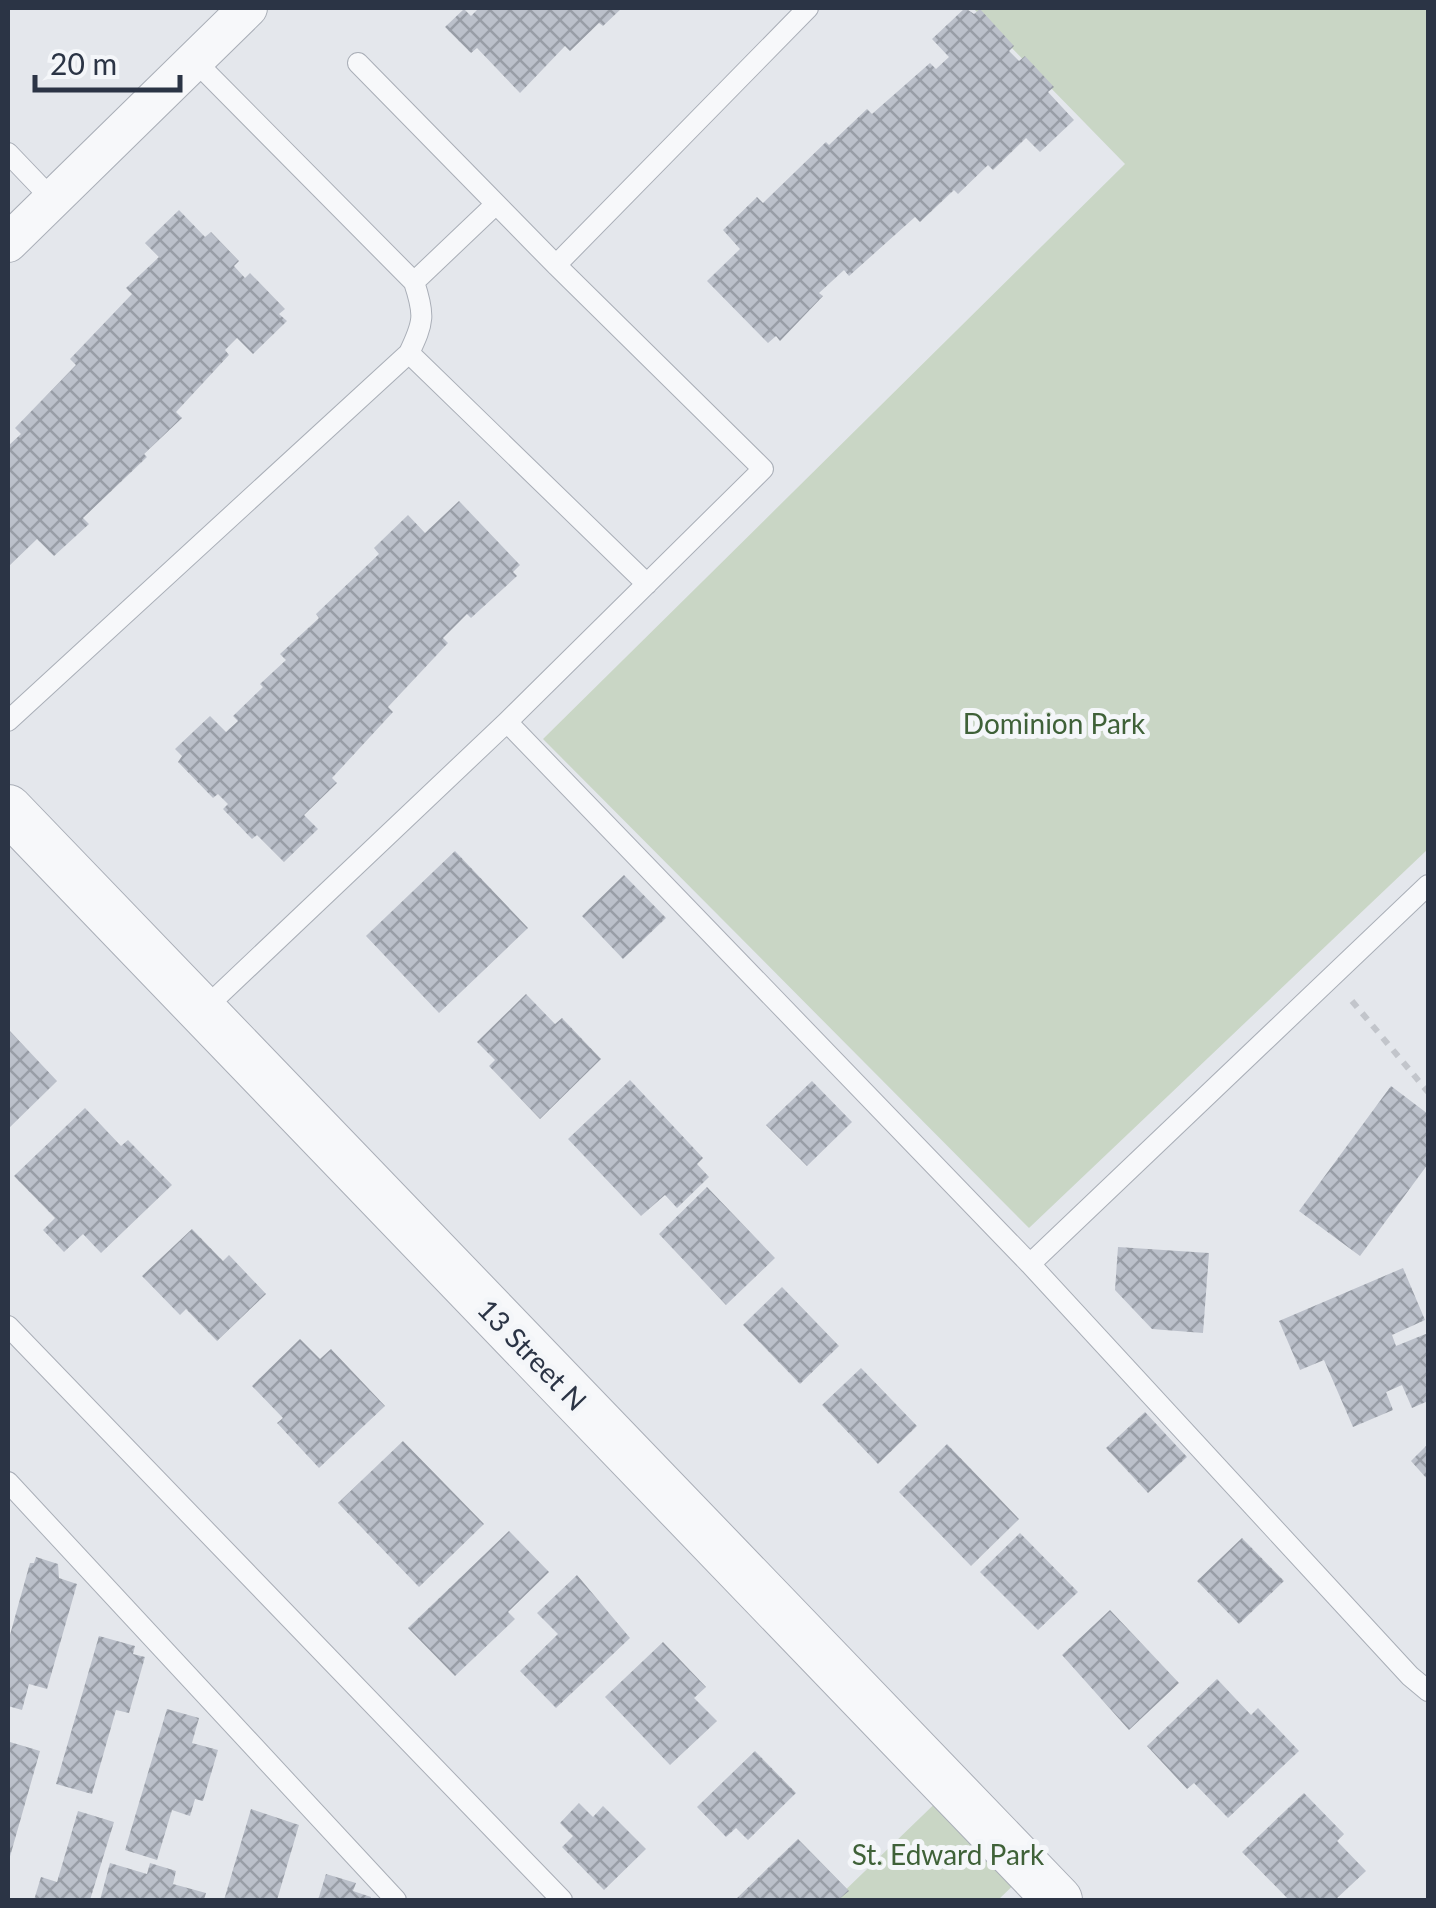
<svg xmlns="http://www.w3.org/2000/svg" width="1436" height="1908" font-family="Lato,sans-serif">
<defs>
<pattern id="building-cross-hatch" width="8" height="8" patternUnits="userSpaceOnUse" patternTransform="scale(2.5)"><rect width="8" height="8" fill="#bbc0ca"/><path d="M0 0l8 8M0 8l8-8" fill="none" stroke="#989da6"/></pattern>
</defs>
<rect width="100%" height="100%" fill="#e4e7ec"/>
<!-- park -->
<path fill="#c9d6c5" d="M 973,8 L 1428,8 L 1428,849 L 1029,1228 L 543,739 L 1125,164 Z
M 950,1789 L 1028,1871 L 998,1900 L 835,1900 Z"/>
<!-- building -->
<path fill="url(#building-cross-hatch)" d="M 479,8 L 622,8 L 603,26 L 599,23 L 570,51 L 565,46 L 520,93 L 477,48 L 471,53 L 445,27 L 464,9 L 471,16 Z
M 965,8 L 974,14 L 980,9 L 1014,46 L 1009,51 L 1019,61 L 1025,56 L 1054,87 L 1048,92 L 1074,120 L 1040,152 L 1026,138 L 993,170 L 988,165 L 958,194 L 954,190 L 920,222 L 915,217 L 849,276 L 844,270 L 819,293 L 823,296 L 780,341 L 776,336 L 768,343 L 707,281 L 740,249 L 723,230 L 757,197 L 763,203 L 826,142 L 829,145 L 867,109 L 872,114 L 930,63 L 936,69 L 949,57 L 932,39 Z
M 179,210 L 205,237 L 211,232 L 239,261 L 234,266 L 245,278 L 250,273 L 285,309 L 279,314 L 287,321 L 253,354 L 237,338 L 225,350 L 229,355 L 176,412 L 182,418 L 144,454 L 147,457 L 83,518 L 89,524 L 54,556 L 37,539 L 8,567 L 8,446 L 21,434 L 15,428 L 76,365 L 70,359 L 132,294 L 126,288 L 159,257 L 145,243 Z
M 459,501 L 520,565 L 513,572 L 517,576 L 471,618 L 467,614 L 443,638 L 448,643 L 388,707 L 393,712 L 332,778 L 337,783 L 304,815 L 318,829 L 284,862 L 257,835 L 252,839 L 223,809 L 228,804 L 218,794 L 213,798 L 178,762 L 182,756 L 175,749 L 210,716 L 226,732 L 238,721 L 233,716 L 263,687 L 260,684 L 286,660 L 280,654 L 319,618 L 316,614 L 379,554 L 374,548 L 408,515 L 425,533 Z
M 455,851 L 528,928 L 439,1013 L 366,936 Z
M 624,875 L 666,918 L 623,959 L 582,916 Z
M 526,994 L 555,1024 L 562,1018 L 601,1059 L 540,1119 L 489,1066 L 495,1060 L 477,1042 Z
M 8,1029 L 57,1081 L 8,1129 Z
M 630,1080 L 703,1158 L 697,1164 L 709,1177 L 677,1208 L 665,1195 L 641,1216 L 568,1139 Z
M 812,1081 L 852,1122 L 807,1166 L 766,1125 Z
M 1391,1086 L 1428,1114 L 1428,1164 L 1360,1256 L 1299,1211 Z
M 85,1108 L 121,1146 L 128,1140 L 172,1185 L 101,1253 L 83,1234 L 64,1252 L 43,1230 L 55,1218 L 14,1176 Z
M 707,1187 L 775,1258 L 726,1305 L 659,1234 Z
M 192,1229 L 223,1261 L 229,1255 L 266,1294 L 217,1341 L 186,1309 L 180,1315 L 142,1276 Z
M 1118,1247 L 1209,1253 L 1203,1333 L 1152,1329 L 1115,1290 Z
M 1403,1268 L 1425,1320 L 1392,1335 L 1396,1346 L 1428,1333 L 1428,1401 L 1412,1408 L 1402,1385 L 1386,1392 L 1393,1410 L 1353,1427 L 1324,1360 L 1300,1370 L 1279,1321 Z
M 782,1287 L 839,1346 L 800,1384 L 743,1325 Z
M 300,1339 L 320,1359 L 331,1349 L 385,1406 L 319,1468 L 277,1423 L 283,1418 L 252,1386 Z
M 861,1368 L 917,1426 L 878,1464 L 822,1405 Z
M 1145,1412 L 1187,1457 L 1148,1493 L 1106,1448 Z
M 403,1441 L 484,1524 L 419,1587 L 338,1503 Z
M 947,1444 L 1019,1519 L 971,1566 L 899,1492 Z
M 1428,1444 L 1428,1480 L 1411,1461 Z
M 509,1531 L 549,1572 L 508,1612 L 515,1619 L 455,1676 L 408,1628 Z
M 1020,1533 L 1078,1592 L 1038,1630 L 980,1572 Z
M 1242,1538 L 1284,1581 L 1239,1624 L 1197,1581 Z
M 36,1557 L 58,1564 L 59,1578 L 77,1584 L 47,1689 L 29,1684 L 22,1710 L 8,1706 L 8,1642 L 30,1563 L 34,1563 Z
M 577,1575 L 630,1638 L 556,1708 L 520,1671 L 558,1634 L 537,1613 Z
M 1110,1610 L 1179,1683 L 1129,1730 L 1062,1655 Z
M 99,1636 L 135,1646 L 133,1654 L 145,1657 L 129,1713 L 116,1710 L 92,1794 L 56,1784 Z
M 663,1642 L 706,1687 L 694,1698 L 717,1721 L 670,1765 L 605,1697 Z
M 1217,1679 L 1251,1715 L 1258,1708 L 1299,1751 L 1228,1818 L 1194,1783 L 1187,1789 L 1147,1746 Z
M 167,1709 L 199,1718 L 192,1743 L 218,1750 L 203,1801 L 195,1799 L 190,1816 L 172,1810 L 157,1860 L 125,1850 Z
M 10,1742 L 40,1751 L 9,1860 L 8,1753 Z
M 755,1751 L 796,1793 L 748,1840 L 736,1828 L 726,1837 L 697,1807 Z
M 1304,1793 L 1344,1834 L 1337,1841 L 1366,1871 L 1335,1900 L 1289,1900 L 1242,1852 Z
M 579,1803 L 593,1817 L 603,1806 L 646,1849 L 604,1890 L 562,1847 L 573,1836 L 560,1823 Z
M 251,1809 L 299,1825 L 277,1900 L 224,1900 Z
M 78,1811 L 114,1822 L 90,1900 L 34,1900 L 41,1877 L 57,1882 Z
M 798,1839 L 849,1891 L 838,1900 L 735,1900 Z
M 110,1863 L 147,1874 L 150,1863 L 176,1871 L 173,1884 L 206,1893 L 204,1900 L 100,1900 Z
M 326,1874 L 356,1883 L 353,1891 L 371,1897 L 370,1900 L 318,1900 Z"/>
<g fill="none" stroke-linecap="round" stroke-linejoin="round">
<!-- service casing -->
<g stroke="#a9aeb7" stroke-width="22">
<path id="service" d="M 8,153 L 52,199
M 556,265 L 808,8
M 414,282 L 496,204
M 409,353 L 647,584
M 8,721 L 409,353 C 424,322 425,315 414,282 L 194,60
M 507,722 L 1030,1264 L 1410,1676 L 1428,1691
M 202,1011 L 507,722 L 763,469 L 556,265 L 358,63
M 1030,1264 L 1428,885
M 8,1326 L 562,1900
M 8,1482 L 396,1900"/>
</g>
<!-- minor casing -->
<g stroke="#a9aeb7" stroke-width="40">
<path id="minor" d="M 8,243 L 248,8"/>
</g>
<!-- tertiary casing -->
<g stroke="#a9aeb7" stroke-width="50">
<path id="tertiary" d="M 8,809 L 1058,1900"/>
</g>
<!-- path -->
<path stroke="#c2c5cb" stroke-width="6" stroke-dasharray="8 8" stroke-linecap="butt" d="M 1352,1001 L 1428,1092"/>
<!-- service -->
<use href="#service" stroke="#f7f8fa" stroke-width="20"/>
<!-- minor -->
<use href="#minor" stroke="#f7f8fa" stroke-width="38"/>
<!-- tertiary -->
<use href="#tertiary" stroke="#f7f8fa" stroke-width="48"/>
</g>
<g text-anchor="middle" stroke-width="10" stroke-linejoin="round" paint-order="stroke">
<!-- park labels -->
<g font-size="28" fill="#3f6138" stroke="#f4f6f9">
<text x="1054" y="734">Dominion Park</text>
<text x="948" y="1865">St. Edward Park</text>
</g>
<!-- street labels -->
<g font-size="28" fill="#2b3445" stroke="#f4f6f9">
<text transform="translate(532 1355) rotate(46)" y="10">13 Street N</text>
</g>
</g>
<!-- border -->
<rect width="1436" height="1908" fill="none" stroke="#2b3445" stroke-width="20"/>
<!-- scale -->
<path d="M35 75v15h145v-15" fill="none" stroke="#2b3445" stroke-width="5"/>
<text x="50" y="75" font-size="30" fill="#2b3445" stroke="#f4f6f9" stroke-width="8" paint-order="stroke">20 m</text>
</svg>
